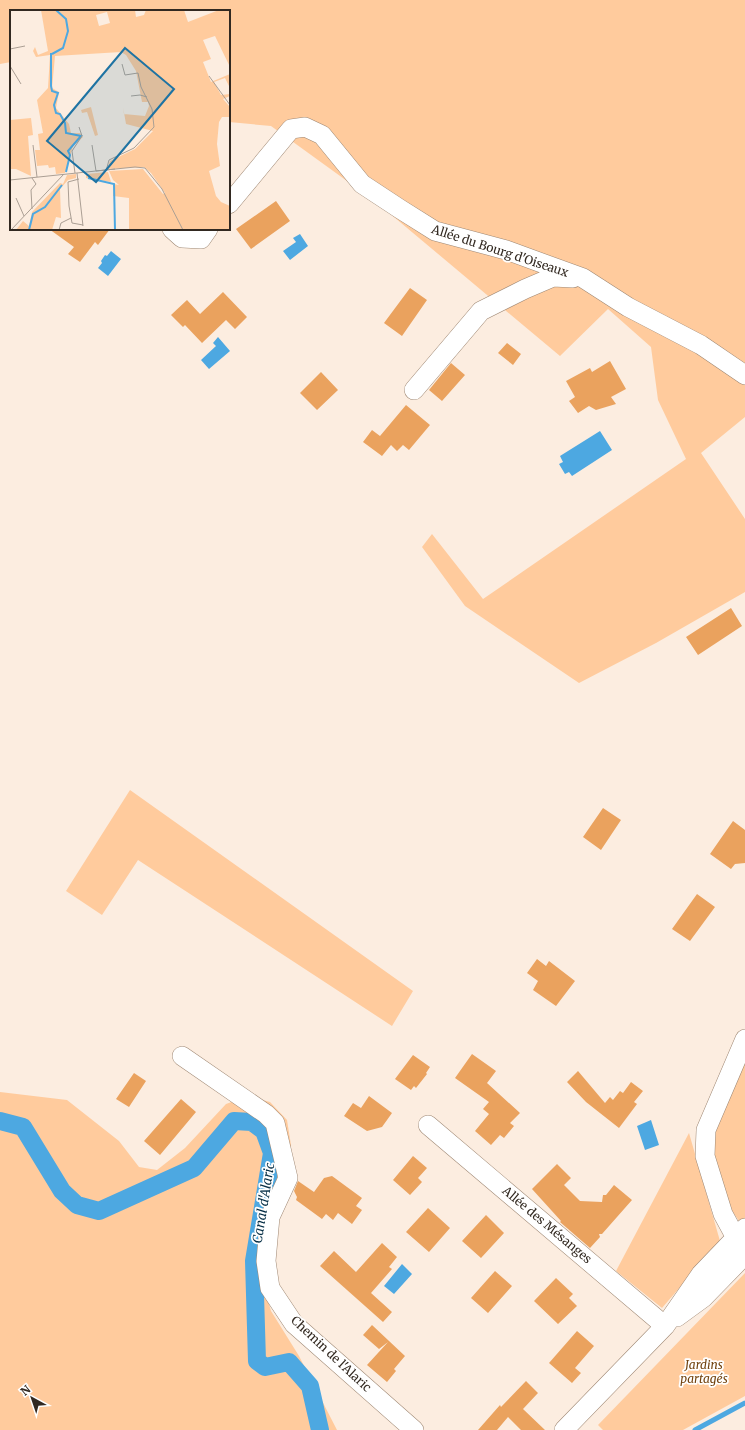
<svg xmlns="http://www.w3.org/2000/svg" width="745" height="1430" font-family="Merriweather,serif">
<rect width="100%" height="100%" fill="#fcede0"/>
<!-- green -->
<path fill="#ffcb9d" d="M 0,0 L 745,0 L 745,417 L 701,453 L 745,519 L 745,592 L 656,643 L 579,683 L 465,606 L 422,547 L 432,534 L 483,599 L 686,459 L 658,400 L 651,347 L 608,309 L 560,356 L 376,202 L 271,126 L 229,122 L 229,11 L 11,11 L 11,62 L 0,64 Z
M 130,790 L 413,991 L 392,1026 L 138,860 L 102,915 L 66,891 Z
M 745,1057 L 745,1222 L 742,1225 L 732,1211 L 710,1147 L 714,1127 Z
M 0,1092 L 67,1100 L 119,1141 L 139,1167 L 157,1170 L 185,1148 L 226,1104 L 248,1096 L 270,1102 L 287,1120 L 291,1145 L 291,1157 L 261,1276 L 271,1311 L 299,1356 L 337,1430 L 0,1430 Z
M 689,1133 L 720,1241 L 662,1308 L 616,1271 Z
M 745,1273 L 745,1396 L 683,1430 L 603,1430 L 598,1425 Z"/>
<!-- water -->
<path fill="#4da8e1" d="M 300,234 L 308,246 L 290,260 L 283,251 L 296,242 L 293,238 Z
M 111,251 L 121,259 L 108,276 L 98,268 L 102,263 L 101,261 L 105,255 L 107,256 Z
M 218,337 L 230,351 L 209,369 L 201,360 L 216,346 L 213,343 Z
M 600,431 L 612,450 L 572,476 L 569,472 L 565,474 L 559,464 L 563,462 L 560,456 Z
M 651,1120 L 659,1145 L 645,1150 L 637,1126 Z
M 402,1264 L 412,1274 L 394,1294 L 384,1286 Z"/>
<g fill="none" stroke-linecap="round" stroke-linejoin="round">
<!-- stream -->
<path stroke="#4da8e1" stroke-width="5" d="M 695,1430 L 745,1403"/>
<!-- canal -->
<path stroke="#4da8e1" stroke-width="18" d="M 0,1121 L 23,1127 L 62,1191 L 77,1205 L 99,1211 L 194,1168 L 234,1121 L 252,1122 L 264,1131 L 272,1153 L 254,1261 L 257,1361 L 265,1367 L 289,1362 L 310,1386 L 320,1430"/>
</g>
<!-- building -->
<path fill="#eaa25e" d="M 276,201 L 290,221 L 251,249 L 236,229 Z
M 49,229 L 110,229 L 98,245 L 95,242 L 80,262 L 68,254 L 74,247 Z
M 410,288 L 427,300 L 402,336 L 384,323 Z
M 223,292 L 247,317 L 235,329 L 226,320 L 202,343 L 185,325 L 183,327 L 171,315 L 187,300 L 200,314 Z
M 507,343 L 521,354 L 513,365 L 498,353 Z
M 610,361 L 626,389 L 611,397 L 616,404 L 596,410 L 589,406 L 578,413 L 569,401 L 575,397 L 566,381 L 590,368 L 592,372 Z
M 451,363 L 465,375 L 442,401 L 429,390 Z
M 321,372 L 338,390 L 317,410 L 300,393 Z
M 406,405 L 430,425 L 409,450 L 403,445 L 397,451 L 391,445 L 382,456 L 363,442 L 372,430 L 380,436 Z
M 731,608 L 742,626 L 698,655 L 686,637 Z
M 603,808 L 621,820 L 601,850 L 583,837 Z
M 733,821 L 745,830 L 745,863 L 735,864 L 731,869 L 710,854 Z
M 697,894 L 715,907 L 690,941 L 672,929 Z
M 537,959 L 546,966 L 549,961 L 575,981 L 556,1006 L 533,990 L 538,981 L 527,973 Z
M 472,1054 L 496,1071 L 487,1083 L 520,1113 L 510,1123 L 514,1126 L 504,1138 L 500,1135 L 491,1145 L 475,1131 L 489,1114 L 483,1109 L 489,1102 L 455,1078 Z
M 413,1055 L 430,1067 L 426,1073 L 427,1074 L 416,1088 L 414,1086 L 411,1090 L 395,1079 Z
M 578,1071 L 605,1103 L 610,1097 L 613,1100 L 620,1091 L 623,1093 L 631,1082 L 643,1091 L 634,1102 L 637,1104 L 619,1128 L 586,1102 L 567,1082 Z
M 134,1073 L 146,1081 L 129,1107 L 116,1099 Z
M 369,1096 L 392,1113 L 382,1127 L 367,1131 L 344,1116 L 353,1103 L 361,1108 Z
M 181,1099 L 196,1112 L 160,1155 L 144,1141 Z
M 413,1156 L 427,1168 L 418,1178 L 422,1182 L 410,1195 L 393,1180 Z
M 557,1164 L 571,1178 L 564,1185 L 580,1201 L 602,1202 L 603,1195 L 606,1195 L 614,1185 L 632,1200 L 602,1234 L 599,1234 L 600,1237 L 590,1248 L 560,1222 L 561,1221 L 532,1189 Z
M 332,1176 L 362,1198 L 356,1206 L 362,1210 L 352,1224 L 338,1213 L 333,1220 L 326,1214 L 322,1219 L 296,1200 L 297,1197 L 294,1191 L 298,1181 L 314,1192 L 324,1178 Z
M 428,1208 L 450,1228 L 429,1252 L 406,1232 Z
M 486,1215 L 504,1233 L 481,1258 L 462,1241 Z
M 382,1243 L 397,1257 L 389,1267 L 392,1269 L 371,1293 L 392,1312 L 383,1322 L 320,1266 L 334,1251 L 356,1272 Z
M 495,1271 L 512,1286 L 488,1313 L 471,1298 Z
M 556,1278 L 573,1294 L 569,1298 L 577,1306 L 558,1324 L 534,1301 Z
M 372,1325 L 405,1356 L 394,1369 L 396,1371 L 387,1382 L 367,1365 L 388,1342 L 379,1349 L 363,1335 Z
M 577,1331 L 594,1346 L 575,1368 L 581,1373 L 572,1383 L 549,1363 Z
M 526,1381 L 538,1393 L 523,1409 L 545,1430 L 521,1430 L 508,1417 L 497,1430 L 478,1430 L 500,1405 L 501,1407 Z"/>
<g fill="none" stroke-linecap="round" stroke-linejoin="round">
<!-- minor casing -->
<g stroke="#9f8874" stroke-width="20">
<path id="minor" d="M 229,204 L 291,129 L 305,127 L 322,135 L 362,184 L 400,209 L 435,231 L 506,250 L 583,278 L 628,307 L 701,345 L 745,375
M 172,229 L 182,238 L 201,239 L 208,229
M 414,390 L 481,311 L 525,289 L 553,277 L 573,278
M 745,1039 L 706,1130 L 705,1156 L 723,1214 L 736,1238 L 745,1249
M 182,1056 L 266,1114 L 275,1123 L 288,1178 L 270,1217 L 266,1261 L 270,1288 L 294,1324 L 414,1430
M 428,1125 L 665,1326
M 677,1317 L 703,1298 L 745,1255
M 564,1430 L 665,1326 L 701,1274 L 745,1228"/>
</g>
<!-- minor -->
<use href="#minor" stroke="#fff" stroke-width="19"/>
</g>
<g text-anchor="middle" stroke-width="3.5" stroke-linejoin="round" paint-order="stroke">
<!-- street labels -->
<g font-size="12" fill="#322921" stroke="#fff">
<text transform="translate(500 251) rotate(18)" y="4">Allée du Bourg d'Oiseaux</text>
<text transform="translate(547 1225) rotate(40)" y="4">Allée des Mésanges</text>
<text transform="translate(331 1354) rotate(43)" y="4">Chemin de l'Alaric</text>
</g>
<!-- park labels -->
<g font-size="12" font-style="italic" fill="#72430f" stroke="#fff">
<text x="704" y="1369">Jardins<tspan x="704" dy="14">partagés</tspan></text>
</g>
<!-- water labels -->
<g font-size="13" font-style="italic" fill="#052e45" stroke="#fff">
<text transform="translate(263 1203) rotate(-81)" y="5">Canal d'Alaric</text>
</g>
</g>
<!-- overview -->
<g transform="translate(10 10)">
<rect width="220" height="220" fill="#fcede0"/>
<path d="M 31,0 L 125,0 L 126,7 L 134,5 L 136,0 L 174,0 L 178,12 L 209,0 L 220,0 L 220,57 L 205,26 L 193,30 L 201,49 L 193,52 L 201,72 L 220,64 L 220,78 L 215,68 L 204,72 L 211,85 L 220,84 L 220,86 L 213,89 L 220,97 L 220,107 L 212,107 L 209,112 L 207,134 L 210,156 L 199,161 L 206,186 L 211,192 L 220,196 L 220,220 L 119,220 L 119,188 L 103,186 L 104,174 L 109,175 L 103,170 L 99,161 L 133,159 L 153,184 L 155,183 L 141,163 L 134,157 L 97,159 L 100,151 L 125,139 L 143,121 L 116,114 L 113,97 L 114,104 L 135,106 L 139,96 L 138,92 L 132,92 L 126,61 L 116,45 L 111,42 L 45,46 L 42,78 L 49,82 L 46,98 L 59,114 L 61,123 L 70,123 L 73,127 L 63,136 L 55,163 L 46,164 L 45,157 L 39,158 L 38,155 L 27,156 L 25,140 L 30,140 L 28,124 L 33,123 L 27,90 L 38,78 L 40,45 L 26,47 L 23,41 L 25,37 L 28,45 L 38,41 ZM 97,2 L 100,13 L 89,16 L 86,5 ZM 81,97 L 88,125 L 85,126 L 77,102 L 72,103 L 71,100 ZM 21,108 L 23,125 L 18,126 L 21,166 L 6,159 L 0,159 L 0,110 ZM 98,162 L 101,172 L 76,168 L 76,164 ZM 66,164 L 66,168 L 58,170 L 50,179 L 51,208 L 46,207 L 42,220 L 6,220 L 13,211 L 19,216 L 22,202 L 50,173 L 53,174 L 57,165 Z" fill="#ffcb9d" fill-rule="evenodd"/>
<path fill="none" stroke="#4da8e1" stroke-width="2" d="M 41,43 L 41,76 L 42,81 L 48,83 L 44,95 L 46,103 L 50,104 L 55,113 L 56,123 L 71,126 L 58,141 L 60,145 L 56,162M 42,44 L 53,38 L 58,21 L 56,9 L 46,0M 78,168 L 104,174 L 105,220M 19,220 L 23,204 L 35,197 L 52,175"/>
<path fill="none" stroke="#ab9f94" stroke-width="1" d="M 0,39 L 15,36M 0,56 L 11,74M 199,66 L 220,95M 121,86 L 130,85 L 137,87M 23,135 L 27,167M 82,135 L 86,161M 86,161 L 125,157 L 135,158 L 152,179 L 173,220M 96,161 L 99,150 L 124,138 L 144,117 L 142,99 L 131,77 L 128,63 L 115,65 L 112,54M 65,163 L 62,141 L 72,126 L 69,117M 67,163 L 73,216M 69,169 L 58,172 L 59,196 L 62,213 L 73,215M 0,170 L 105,159M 6,188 L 14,206M 22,199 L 21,180 L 26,174 L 22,168M 1,220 L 54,164M 49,220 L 51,213 L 61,208"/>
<path fill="#1e73a3" fill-opacity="0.15" stroke="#1e73a3" stroke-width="2" d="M 115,38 L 164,79 L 86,172 L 37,131 Z"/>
<rect width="220" height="220" fill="none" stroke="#322921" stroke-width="2"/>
</g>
<!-- north arrow -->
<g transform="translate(32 1398) rotate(320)" stroke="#ffffff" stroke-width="3" paint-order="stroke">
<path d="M0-3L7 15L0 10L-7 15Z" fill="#322921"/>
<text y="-6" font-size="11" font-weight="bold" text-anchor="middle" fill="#322921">N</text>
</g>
</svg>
